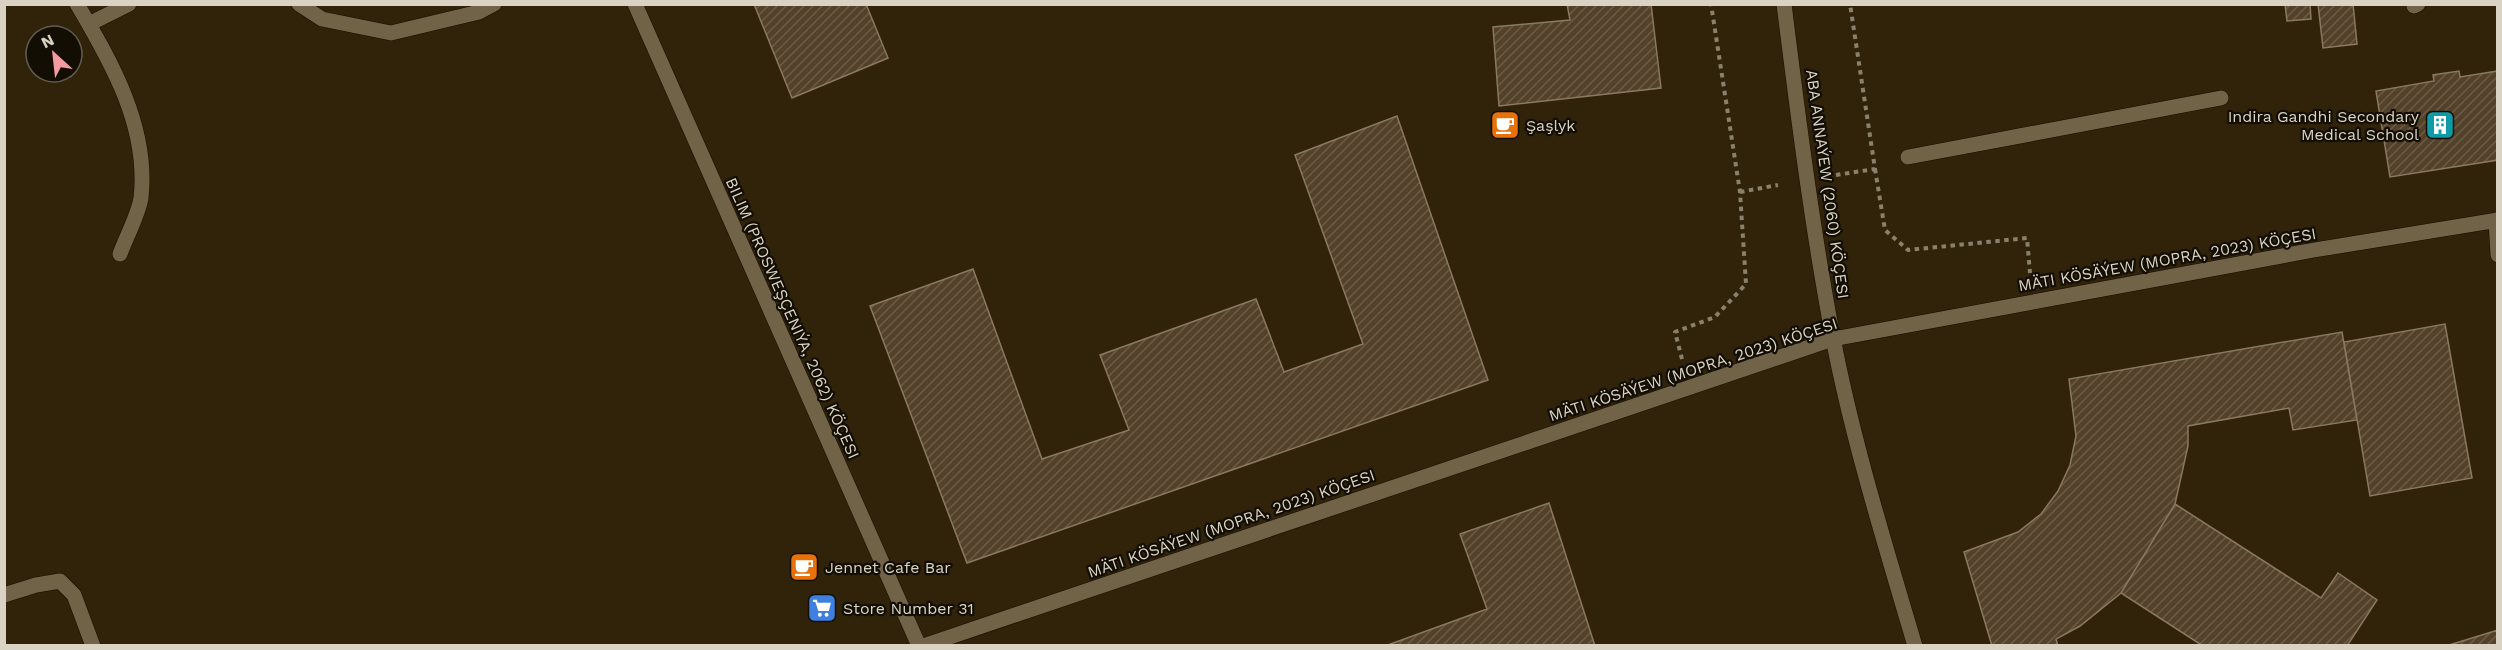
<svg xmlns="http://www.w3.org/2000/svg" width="2502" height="650" font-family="'Work Sans',sans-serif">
<defs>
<pattern id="building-hatch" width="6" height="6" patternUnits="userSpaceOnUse" patternTransform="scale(1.5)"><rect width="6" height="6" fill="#53412a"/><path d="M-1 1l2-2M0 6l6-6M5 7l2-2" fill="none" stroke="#6b5c47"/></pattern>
</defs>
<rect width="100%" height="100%" fill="#302309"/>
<!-- building -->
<path fill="url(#building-hatch)" stroke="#8b785f" stroke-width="1.5" d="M 754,4 L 866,4 L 888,58 L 792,98 Z
M 1567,4 L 1651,4 L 1661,88 L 1499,106 L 1493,27 L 1570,20 Z
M 2285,4 L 2310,4 L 2311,19 L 2287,21 Z
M 2318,4 L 2353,4 L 2357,44 L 2323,48 Z
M 2459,71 L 2460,77 L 2498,71 L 2498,160 L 2390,177 L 2376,91 L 2434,81 L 2433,75 Z
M 1397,116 L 1488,380 L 967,563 L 870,306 L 973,269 L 1042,459 L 1129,430 L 1100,355 L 1256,299 L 1284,372 L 1363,344 L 1295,155 Z
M 2445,324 L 2472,478 L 2370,496 L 2344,342 Z
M 2342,332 L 2357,420 L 2293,430 L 2289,408 L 2188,426 L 2188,446 L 2175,504 L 2121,593 L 2080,626 L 2056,639 L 2058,646 L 1992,646 L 1964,552 L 2018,532 L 2041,514 L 2058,491 L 2070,465 L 2076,436 L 2069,379 Z
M 1549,503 L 1595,646 L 1385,646 L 1487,609 L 1460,534 Z
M 2175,504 L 2321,598 L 2338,573 L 2377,600 L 2347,646 L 2203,646 L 2121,593 Z
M 2498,630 L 2498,646 L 2446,646 Z"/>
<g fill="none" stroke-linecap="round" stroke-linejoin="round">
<!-- service casing -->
<g stroke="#170c00" stroke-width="16">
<path id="service" d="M 77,4 C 112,63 149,128 141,198 C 138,216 126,237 120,254
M 299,4 L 322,19 L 391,33 L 479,12 L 494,4
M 2414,6 L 2418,4
M 89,24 L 129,4
M 1908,157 L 2221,98
M 2496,220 L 2498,255
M 4,595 L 36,585 L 60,581 L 74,595 L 93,646"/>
</g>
<!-- minor casing -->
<g stroke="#170c00" stroke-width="16">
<path id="minor" d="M 635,4 L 919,646
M 923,646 L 1833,339"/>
</g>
<!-- tertiary casing -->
<g stroke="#170c00" stroke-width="16">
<path id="tertiary" d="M 1784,4 C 1798,116 1812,227 1833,338 C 1853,442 1885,544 1915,646
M 1833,339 L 2314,250 L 2498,220"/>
</g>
<!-- path -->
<path stroke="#8a816c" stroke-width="4" stroke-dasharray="4.5 4.5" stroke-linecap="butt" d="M 1875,169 L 1885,230 L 1908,250 L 2027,238 L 2030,273
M 1836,175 L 1875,169 L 1850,4
M 1740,192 L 1778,185
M 1682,359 L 1675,332 L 1715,317 L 1746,284 L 1740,192 L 1711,4"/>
<!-- service -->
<use href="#service" stroke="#716348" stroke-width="15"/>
<!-- minor -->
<use href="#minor" stroke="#716348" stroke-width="15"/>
<!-- tertiary -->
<use href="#tertiary" stroke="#716348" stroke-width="15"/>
</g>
<!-- icons -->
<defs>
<g id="cafe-square" transform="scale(1.5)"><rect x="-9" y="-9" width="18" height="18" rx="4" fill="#e8710a" stroke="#130e04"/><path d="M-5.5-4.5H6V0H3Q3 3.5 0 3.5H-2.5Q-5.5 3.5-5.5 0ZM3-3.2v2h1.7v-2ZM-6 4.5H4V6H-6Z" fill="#fff"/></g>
<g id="building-square" transform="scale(1.5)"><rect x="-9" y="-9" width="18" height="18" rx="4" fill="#0f9aa8" stroke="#130e04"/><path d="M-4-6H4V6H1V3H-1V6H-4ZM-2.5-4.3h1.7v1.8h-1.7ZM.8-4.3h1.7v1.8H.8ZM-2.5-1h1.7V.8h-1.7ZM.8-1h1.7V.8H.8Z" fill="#fff"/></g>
<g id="supermarket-square" transform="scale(1.5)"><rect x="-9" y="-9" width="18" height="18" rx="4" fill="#3f7fe0" stroke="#130e04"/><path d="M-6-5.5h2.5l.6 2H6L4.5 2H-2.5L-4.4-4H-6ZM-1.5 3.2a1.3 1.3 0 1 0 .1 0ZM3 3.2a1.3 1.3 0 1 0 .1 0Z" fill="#fff"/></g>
</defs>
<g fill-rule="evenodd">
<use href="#cafe-square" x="1505" y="125"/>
<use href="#building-square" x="2440" y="125"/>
<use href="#cafe-square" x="804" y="567"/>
<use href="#supermarket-square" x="822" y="608"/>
</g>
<g text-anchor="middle" stroke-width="4.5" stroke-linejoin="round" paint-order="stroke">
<!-- poi labels -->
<g font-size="16" fill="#dad3c4" stroke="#130e04" text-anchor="start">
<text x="2419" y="122" text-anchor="end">Indira Gandhi Secondary<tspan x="2419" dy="18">Medical School</tspan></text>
<text x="1526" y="131">Şaşlyk</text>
<text x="825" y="573">Jennet Cafe Bar</text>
<text x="843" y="614">Store Number 31</text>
</g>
<!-- street labels -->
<g font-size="16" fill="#dad3c4" stroke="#130e04">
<text transform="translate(1828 184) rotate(82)" y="6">ABA ANNAÝEW (2060) KÖÇESI</text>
<text transform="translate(2167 259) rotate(-10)" y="6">MÄTI KÖSÄÝEW (MOPRA, 2023) KÖÇESI</text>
<text transform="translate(793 318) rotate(66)" y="6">BILIM (PROSWEŞÇENIÝA, 2062) KÖÇESI</text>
<text transform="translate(1693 369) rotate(-18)" y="6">MÄTI KÖSÄÝEW (MOPRA, 2023) KÖÇESI</text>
<text transform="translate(1231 523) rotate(-19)" y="6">MÄTI KÖSÄÝEW (MOPRA, 2023) KÖÇESI</text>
</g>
</g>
<!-- border -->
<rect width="2502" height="650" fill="none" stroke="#dad3c4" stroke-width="12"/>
<!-- north arrow -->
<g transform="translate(54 54) rotate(333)"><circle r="28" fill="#130e04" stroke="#635d51" stroke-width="1.5"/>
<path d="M0-4.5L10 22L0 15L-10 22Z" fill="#f49aa1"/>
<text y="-9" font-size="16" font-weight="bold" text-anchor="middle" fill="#dad3c4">N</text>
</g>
</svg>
